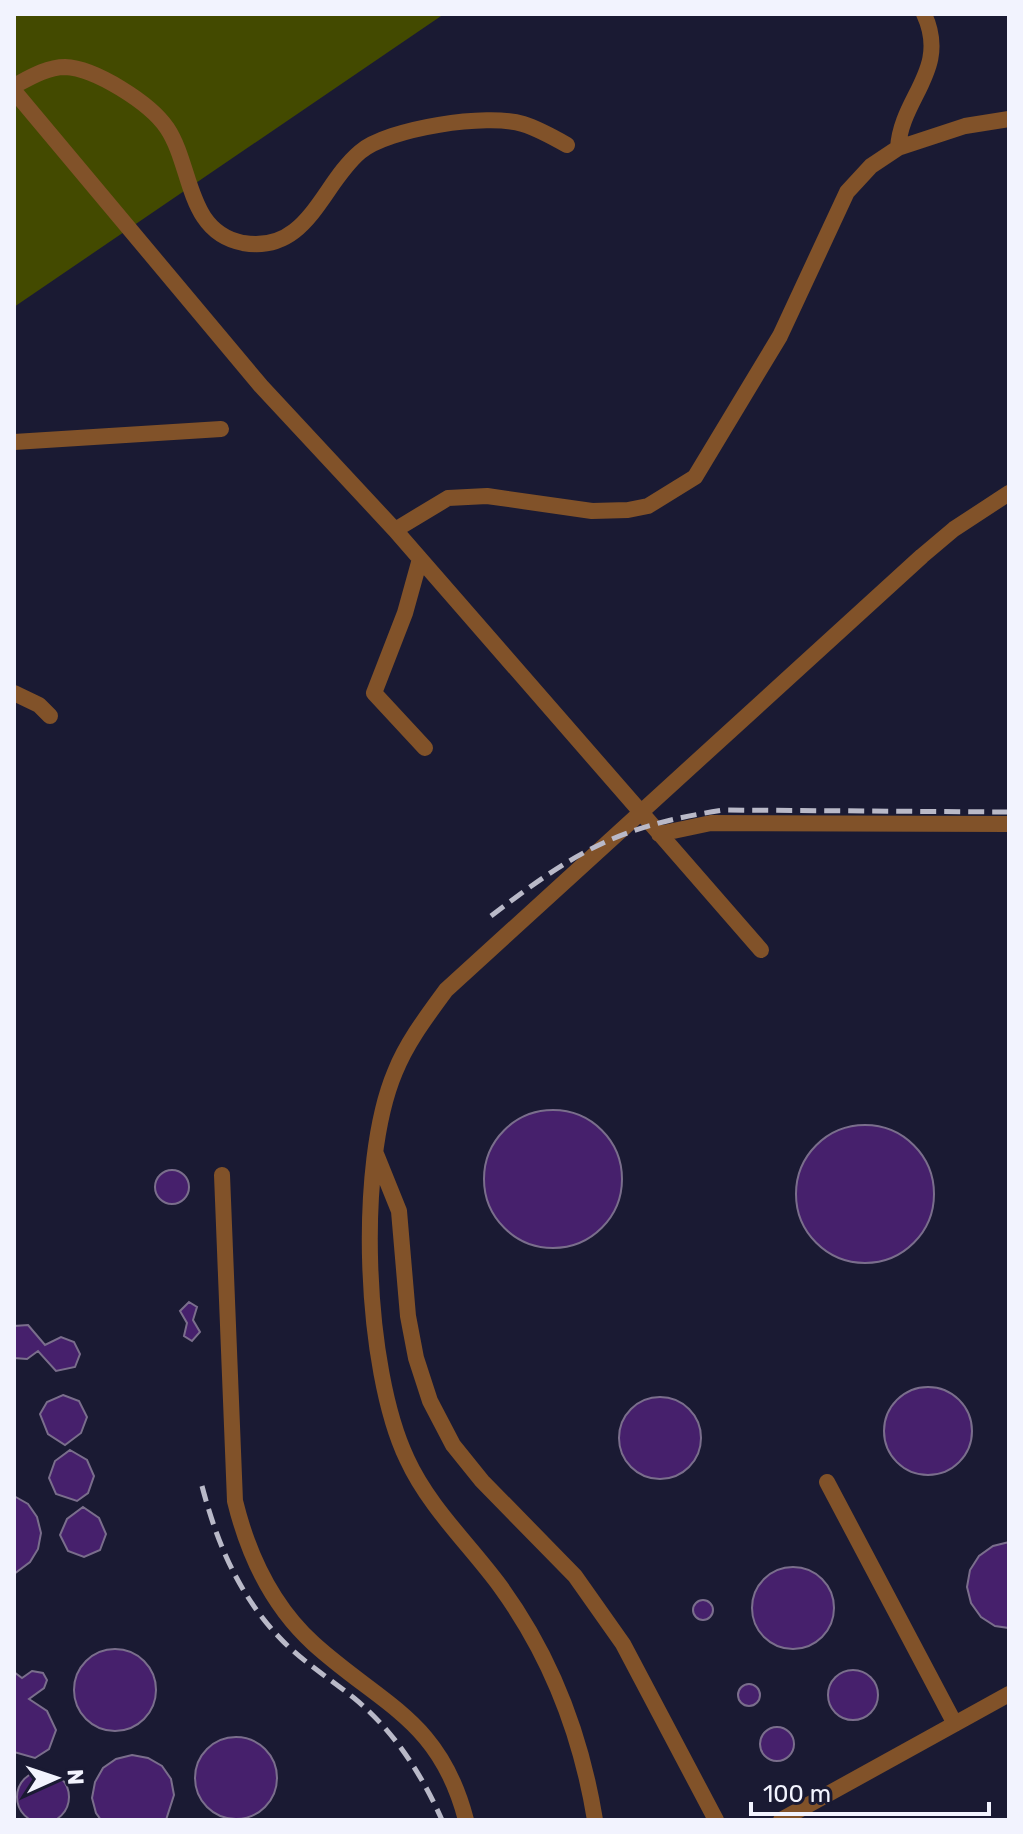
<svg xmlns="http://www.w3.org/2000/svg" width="1023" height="1834" font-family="Rubik,sans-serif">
<rect width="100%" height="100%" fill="#1a1a33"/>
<!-- green -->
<path fill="#434a00" d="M 14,14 L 444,14 L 14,307 Z"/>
<!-- building -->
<path fill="#46206c" stroke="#7a6e8c" stroke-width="2" d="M484 1179a69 69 0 1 1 138 0a69 69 0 1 1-138 0Z
M796 1194a69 69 0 1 1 138 0a69 69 0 1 1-138 0Z
M155 1187a17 17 0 1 1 34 0a17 17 0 1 1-34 0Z
M 189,1302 L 197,1307 L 193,1320 L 200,1332 L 192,1341 L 184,1336 L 187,1323 L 180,1311 Z
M 28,1325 L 45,1345 L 61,1337 L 74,1342 L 80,1354 L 75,1367 L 56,1371 L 38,1351 L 27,1359 L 14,1358 L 14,1326 Z
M884 1431a44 44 0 1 1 88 0a44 44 0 1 1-88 0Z
M 63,1395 L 79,1401 L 87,1417 L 81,1433 L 65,1445 L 48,1434 L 40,1414 L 47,1402 Z
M619 1438a41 41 0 1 1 82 0a41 41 0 1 1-82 0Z
M 70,1450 L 87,1460 L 94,1476 L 88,1493 L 77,1501 L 56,1494 L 49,1478 L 55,1461 Z
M 14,1496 L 28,1504 L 37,1517 L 41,1533 L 38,1549 L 30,1562 L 14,1574 Z
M 83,1507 L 99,1518 L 106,1534 L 100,1550 L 84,1557 L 68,1551 L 60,1535 L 67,1519 Z
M 1009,1542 L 1009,1628 L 995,1626 L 981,1617 L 971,1603 L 967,1587 L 970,1570 L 979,1556 L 993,1546 Z
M752 1608a41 41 0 1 1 82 0a41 41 0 1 1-82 0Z
M693 1610a10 10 0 1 1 20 0a10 10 0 1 1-20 0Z
M74 1690a41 41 0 1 1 82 0a41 41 0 1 1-82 0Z
M828 1695a25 25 0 1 1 50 0a25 25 0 1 1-50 0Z
M 32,1671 L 43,1673 L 47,1680 L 44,1688 L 29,1699 L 47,1711 L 56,1730 L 49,1749 L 35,1758 L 14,1752 L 14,1672 L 22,1678 Z
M738 1695a11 11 0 1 1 22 0a11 11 0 1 1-22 0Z
M760 1744a17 17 0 1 1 34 0a17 17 0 1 1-34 0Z
M195 1778a41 41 0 1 1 82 0a41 41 0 1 1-82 0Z
M 132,1755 L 148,1758 L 162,1766 L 171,1779 L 174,1795 L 166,1820 L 101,1820 L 96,1813 L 92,1798 L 95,1782 L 103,1768 L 116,1759 Z
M17 1797a26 26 0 1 1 52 0a26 26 0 1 1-52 0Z"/>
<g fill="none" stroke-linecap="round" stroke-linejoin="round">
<!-- minor -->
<path stroke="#815229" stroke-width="16" d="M 14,86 C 29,78 47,67 65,67 C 95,68 150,103 167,128 C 193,167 186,232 243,243 C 308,254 321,185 360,152 C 388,128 488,113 523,124 C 539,129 553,137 567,145
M 14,91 L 261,386 L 395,530 L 761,950
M 898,148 C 901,97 950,70 924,14
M 14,442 L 221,429
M 395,530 L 448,498 L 487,496 L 592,511 L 628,510 L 648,506 L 695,477 L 780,336 L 847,192 L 871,166 L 898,148 L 965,126 L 1009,119
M 420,559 L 405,613 L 374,693 L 425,748
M 14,693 L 39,705 L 50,716
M 659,834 L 711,823 L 1009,824
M 376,1154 L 399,1211 L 408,1316 L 416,1358 L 430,1401 L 453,1445 L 482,1481 L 575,1576 L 623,1644 L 716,1820
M 222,1175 L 235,1501 C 248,1554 272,1606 314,1644 C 383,1706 440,1720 466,1820
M 827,1482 L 955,1724
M 595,1820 C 581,1734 551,1656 500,1586 C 469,1544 429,1507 407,1459 C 364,1369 356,1164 395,1072 C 407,1042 427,1016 446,990 L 922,556 L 954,529 L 1009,493
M 781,1820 L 1009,1694"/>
<!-- rail -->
<path stroke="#b9b9c8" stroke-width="5" stroke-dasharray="16 8" stroke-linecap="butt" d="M 491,916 C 575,852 617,826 724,810 L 1009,812
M 202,1486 C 217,1543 238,1593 278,1636 C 300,1660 329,1678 354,1698 C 394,1731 421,1773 442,1820"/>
</g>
<!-- border -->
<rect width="1023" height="1834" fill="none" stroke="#f2f3fe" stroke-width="32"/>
<!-- north arrow -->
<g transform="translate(56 1778) rotate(87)" stroke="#1a1a33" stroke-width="6" paint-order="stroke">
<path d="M0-6L14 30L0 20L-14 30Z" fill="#f2f3fe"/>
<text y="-12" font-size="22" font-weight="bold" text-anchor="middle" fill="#f2f3fe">N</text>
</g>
<!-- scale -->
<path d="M751 1802v12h238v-12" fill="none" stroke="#f2f3fe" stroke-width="4"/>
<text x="763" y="1802" font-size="24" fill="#f2f3fe" stroke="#1a1a33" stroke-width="6" paint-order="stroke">100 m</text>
</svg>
